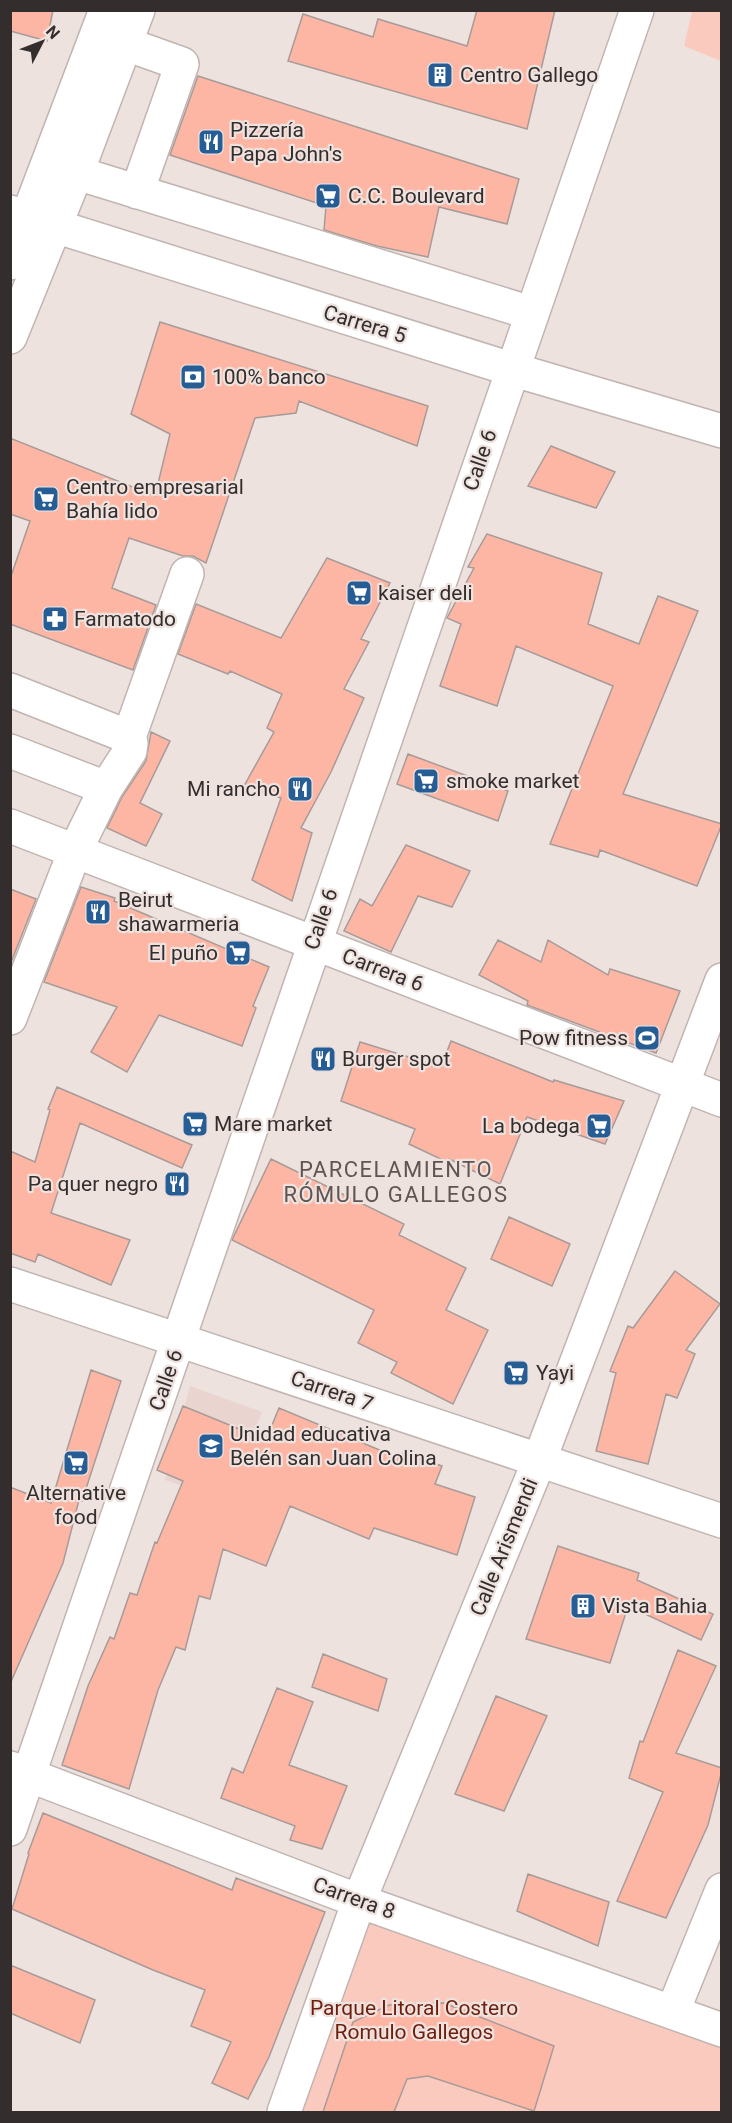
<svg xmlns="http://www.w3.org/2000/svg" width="732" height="2123" font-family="Roboto,sans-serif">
<rect width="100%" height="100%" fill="#eee2df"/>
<!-- built -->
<path fill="#e9d4cf" d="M 190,1386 L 262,1412 L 225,1500 L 165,1480 Z"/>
<!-- green -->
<path fill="#fbcabf" d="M 692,11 L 721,11 L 721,61 L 684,46 Z
M 359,1901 L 700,2023 L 721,2047 L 721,2112 L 281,2112 Z"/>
<!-- building -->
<path fill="#feb6a4" stroke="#a79b99" stroke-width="1.5" d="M 10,10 L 53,10 L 47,41 L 10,31 Z
M 477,10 L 555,10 L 527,129 L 288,61 L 303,14 L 373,37 L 378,19 L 467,46 Z
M 198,76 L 519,179 L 507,224 L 439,207 L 428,257 L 377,246 L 324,230 L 326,206 L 170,155 Z
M 160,322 L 428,406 L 417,446 L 299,401 L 296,413 L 255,418 L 206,563 L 193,556 L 183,556 L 129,538 L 112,588 L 156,605 L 133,670 L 10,624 L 10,579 L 30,521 L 10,514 L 10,438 L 155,496 L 170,434 L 131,414 Z
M 551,446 L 615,472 L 596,508 L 528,486 Z
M 487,534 L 602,573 L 588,624 L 639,644 L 658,596 L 698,611 L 623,794 L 722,824 L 697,886 L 600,850 L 598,857 L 550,844 L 613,686 L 516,646 L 497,706 L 440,686 L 461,624 L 447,618 L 474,568 L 468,567 Z
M 327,558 L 390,583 L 361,639 L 369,642 L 344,689 L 364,698 L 331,772 L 301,828 L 312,833 L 292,901 L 252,880 L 281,798 L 244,786 L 274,732 L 267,728 L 282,694 L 230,671 L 228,674 L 178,654 L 196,604 L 281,638 Z
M 151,732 L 170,741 L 140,803 L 162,814 L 146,846 L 107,828 L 122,797 L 146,761 Z
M 408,754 L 508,791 L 498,821 L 397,784 Z
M 406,845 L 470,871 L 452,907 L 418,896 L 391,952 L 344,931 L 360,899 L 372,906 Z
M 81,887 L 115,898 L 114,901 L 269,967 L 253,1006 L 256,1008 L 242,1046 L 159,1015 L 127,1072 L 91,1052 L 117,1007 L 44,982 Z
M 10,889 L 36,899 L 10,965 Z
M 498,940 L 541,962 L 548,940 L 608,975 L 610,969 L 680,991 L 656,1053 L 527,1005 L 528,1001 L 479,975 Z
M 451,1041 L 553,1082 L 554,1080 L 624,1101 L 605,1144 L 527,1117 L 500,1184 L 449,1159 L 447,1162 L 409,1144 L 415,1129 L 341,1101 L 360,1042 L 441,1067 Z
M 57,1087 L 192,1145 L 182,1168 L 80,1123 L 51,1213 L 130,1240 L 111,1285 L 38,1254 L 35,1262 L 10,1253 L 10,1151 L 35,1162 L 50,1110 L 48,1109 Z
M 271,1159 L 404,1224 L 399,1235 L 466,1268 L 446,1310 L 488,1330 L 453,1404 L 391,1373 L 397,1362 L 358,1343 L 374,1310 L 232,1240 Z
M 509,1217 L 570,1244 L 552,1286 L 491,1259 Z
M 675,1271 L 720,1304 L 686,1350 L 695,1354 L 677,1398 L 666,1394 L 648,1464 L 596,1451 L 616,1373 L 610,1371 L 628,1326 L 633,1328 Z
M 91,1370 L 121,1381 L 82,1501 L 79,1500 L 63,1563 L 10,1684 L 10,1487 L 51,1503 Z
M 183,1406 L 266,1440 L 279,1408 L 401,1459 L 403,1453 L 442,1466 L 435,1484 L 475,1497 L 457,1555 L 374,1528 L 369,1539 L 290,1506 L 266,1566 L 223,1549 L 210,1599 L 199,1596 L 185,1650 L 176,1647 L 158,1690 L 129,1789 L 62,1765 L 88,1686 L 110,1637 L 114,1639 L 130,1593 L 137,1595 L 155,1542 L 157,1543 L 183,1481 L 157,1470 Z
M 558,1546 L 639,1573 L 637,1580 L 713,1614 L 701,1640 L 628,1606 L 610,1663 L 526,1639 Z
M 678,1650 L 716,1666 L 676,1753 L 722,1768 L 722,1770 L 708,1825 L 666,1918 L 617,1901 L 663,1792 L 629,1778 L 640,1741 L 643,1742 Z
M 323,1654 L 387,1679 L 378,1711 L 312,1687 Z
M 277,1688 L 313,1702 L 289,1765 L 347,1786 L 322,1849 L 290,1840 L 295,1826 L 221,1798 L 232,1768 L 243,1773 Z
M 496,1696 L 547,1716 L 504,1811 L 455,1794 Z
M 43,1813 L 232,1890 L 236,1878 L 325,1912 L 269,2057 L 248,2099 L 212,2083 L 231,2042 L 191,2026 L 205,1990 L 153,1970 L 12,1909 L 29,1854 L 28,1853 Z
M 528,1874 L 609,1902 L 598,1946 L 517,1911 Z
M 10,1965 L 95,2000 L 80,2043 L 10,2013 Z
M 444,2003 L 554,2046 L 534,2111 L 428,2076 L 407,2079 L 394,2112 L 323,2112 L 353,2022 L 389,2005 Z"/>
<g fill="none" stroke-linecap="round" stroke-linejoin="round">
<!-- minor casing -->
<g stroke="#c1b5b2" stroke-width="36">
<path id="minor" d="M 126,44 L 182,64 L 137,192
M 77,173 L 531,313
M 10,212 L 511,369 L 722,431
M 10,263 L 106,10
M 10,337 L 82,159 L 138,10
M 10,690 L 129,737 L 131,743 L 130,751 L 106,788 L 75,851 L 10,1018
M 129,737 L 187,574
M 10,751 L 106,788
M 10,826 L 722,1100
M 10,1284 L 722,1521
M 10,1768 L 359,1901 L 722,2030
M 10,1829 C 220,1223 424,616 637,10
M 673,2011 L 722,1890
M 284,2112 L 359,1901 L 539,1461 L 722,980"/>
</g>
<!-- minor -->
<use href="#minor" stroke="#fff" stroke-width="33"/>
</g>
<!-- icons -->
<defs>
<g id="building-square" transform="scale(1.35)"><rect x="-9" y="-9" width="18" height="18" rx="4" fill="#275d95" stroke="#eee2df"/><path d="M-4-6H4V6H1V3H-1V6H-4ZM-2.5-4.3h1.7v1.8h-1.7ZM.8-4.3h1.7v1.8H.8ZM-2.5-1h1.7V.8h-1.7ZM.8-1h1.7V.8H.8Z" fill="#fff"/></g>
<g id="restaurant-square" transform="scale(1.35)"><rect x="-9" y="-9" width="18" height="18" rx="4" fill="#275d95" stroke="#eee2df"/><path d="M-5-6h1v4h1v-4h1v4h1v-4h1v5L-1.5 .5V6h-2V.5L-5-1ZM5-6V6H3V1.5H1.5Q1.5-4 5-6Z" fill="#fff"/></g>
<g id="supermarket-square" transform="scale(1.35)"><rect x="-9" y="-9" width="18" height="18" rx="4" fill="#275d95" stroke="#eee2df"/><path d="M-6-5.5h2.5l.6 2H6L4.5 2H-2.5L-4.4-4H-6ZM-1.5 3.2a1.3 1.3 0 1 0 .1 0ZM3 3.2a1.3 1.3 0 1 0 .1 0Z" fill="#fff"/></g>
<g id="bank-square" transform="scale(1.35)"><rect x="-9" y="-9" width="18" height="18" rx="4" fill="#275d95" stroke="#eee2df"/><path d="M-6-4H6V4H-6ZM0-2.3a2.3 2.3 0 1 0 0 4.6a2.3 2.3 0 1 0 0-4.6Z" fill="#fff"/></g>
<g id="pharmacy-square" transform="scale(1.35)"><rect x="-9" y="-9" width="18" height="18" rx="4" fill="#275d95" stroke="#eee2df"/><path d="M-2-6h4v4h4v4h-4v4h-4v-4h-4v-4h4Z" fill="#fff"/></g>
<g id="stadium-square" transform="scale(1.35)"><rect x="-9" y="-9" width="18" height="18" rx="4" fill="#275d95" stroke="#eee2df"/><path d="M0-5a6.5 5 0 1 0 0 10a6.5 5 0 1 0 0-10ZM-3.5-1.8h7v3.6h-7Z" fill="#fff"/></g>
<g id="school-square" transform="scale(1.35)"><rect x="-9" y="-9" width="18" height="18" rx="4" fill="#275d95" stroke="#eee2df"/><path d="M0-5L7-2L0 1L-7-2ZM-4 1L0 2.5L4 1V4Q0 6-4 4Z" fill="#fff"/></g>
</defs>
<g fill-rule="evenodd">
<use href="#building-square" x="440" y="75"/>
<use href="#restaurant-square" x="211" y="142"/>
<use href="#supermarket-square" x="328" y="196"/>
<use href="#bank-square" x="193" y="377"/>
<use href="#supermarket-square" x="46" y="499"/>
<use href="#supermarket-square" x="359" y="593"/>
<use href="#pharmacy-square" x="55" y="619"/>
<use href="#supermarket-square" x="426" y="781"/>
<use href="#restaurant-square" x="300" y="789"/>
<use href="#restaurant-square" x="98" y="912"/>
<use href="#supermarket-square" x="238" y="953"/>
<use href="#stadium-square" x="647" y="1038"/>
<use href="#restaurant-square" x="323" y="1059"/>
<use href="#supermarket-square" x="195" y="1124"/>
<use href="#supermarket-square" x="599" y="1126"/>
<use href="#restaurant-square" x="177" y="1184"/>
<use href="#supermarket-square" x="516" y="1373"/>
<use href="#school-square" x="211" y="1446"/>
<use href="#supermarket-square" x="76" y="1463"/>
<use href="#building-square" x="583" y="1606"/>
</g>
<g text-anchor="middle" stroke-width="4.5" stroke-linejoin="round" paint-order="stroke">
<!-- poi labels -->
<g font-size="21" fill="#332e2d" stroke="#eee2df" text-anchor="start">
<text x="460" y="82">Centro Gallego</text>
<text x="230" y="137">Pizzería<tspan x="230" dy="24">Papa John's</tspan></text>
<text x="348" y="203">C.C. Boulevard</text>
<text x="212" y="384">100% banco</text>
<text x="66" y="494">Centro empresarial<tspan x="66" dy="24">Bahía lido</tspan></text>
<text x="378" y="600">kaiser deli</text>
<text x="74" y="626">Farmatodo</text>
<text x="446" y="788">smoke market</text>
<text x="280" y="796" text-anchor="end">Mi rancho</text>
<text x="118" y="907">Beirut<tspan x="118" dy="24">shawarmeria</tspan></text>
<text x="218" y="960" text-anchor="end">El puño</text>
<text x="628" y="1045" text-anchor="end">Pow fitness</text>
<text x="342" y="1066">Burger spot</text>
<text x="214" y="1131">Mare market</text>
<text x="580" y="1133" text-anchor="end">La bodega</text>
<text x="158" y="1191" text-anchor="end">Pa quer negro</text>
<text x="536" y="1380">Yayi</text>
<text x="230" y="1441">Unidad educativa<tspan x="230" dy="24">Belén san Juan Colina</tspan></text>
<text x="76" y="1500" text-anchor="middle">Alternative<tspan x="76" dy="24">food</tspan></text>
<text x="602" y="1613">Vista Bahia</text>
</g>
<!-- street labels -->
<g font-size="21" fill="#332e2d" stroke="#eee2df">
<text transform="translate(365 324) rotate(17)" y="7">Carrera 5</text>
<text transform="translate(480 460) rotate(-71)" y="7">Calle 6</text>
<text transform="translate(321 919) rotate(-71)" y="7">Calle 6</text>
<text transform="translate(383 970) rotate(21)" y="7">Carrera 6</text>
<text transform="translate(166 1380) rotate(-71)" y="7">Calle 6</text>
<text transform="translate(332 1391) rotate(19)" y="7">Carrera 7</text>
<text transform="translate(504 1547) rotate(-68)" y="7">Calle Arismendi</text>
<text transform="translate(354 1898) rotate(20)" y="7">Carrera 8</text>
</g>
<!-- park labels -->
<g font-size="21" fill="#6f1e0c" stroke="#eee2df">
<text x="414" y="2015">Parque Litoral Costero<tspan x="414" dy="24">Romulo Gallegos</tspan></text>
</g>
<!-- neighbourhood labels -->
<g font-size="22" letter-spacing="1.5" fill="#5f5552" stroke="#eee2df">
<text x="396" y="1177">PARCELAMIENTO<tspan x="396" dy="25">RÓMULO GALLEGOS</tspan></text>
</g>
</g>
<!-- border -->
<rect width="732" height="2123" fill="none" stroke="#332e2d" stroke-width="24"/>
<!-- north arrow -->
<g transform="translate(42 42) rotate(48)" stroke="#eee2df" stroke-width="4.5" paint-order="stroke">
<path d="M0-4.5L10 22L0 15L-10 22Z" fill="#332e2d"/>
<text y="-9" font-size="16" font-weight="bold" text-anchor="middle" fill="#332e2d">N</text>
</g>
</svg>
